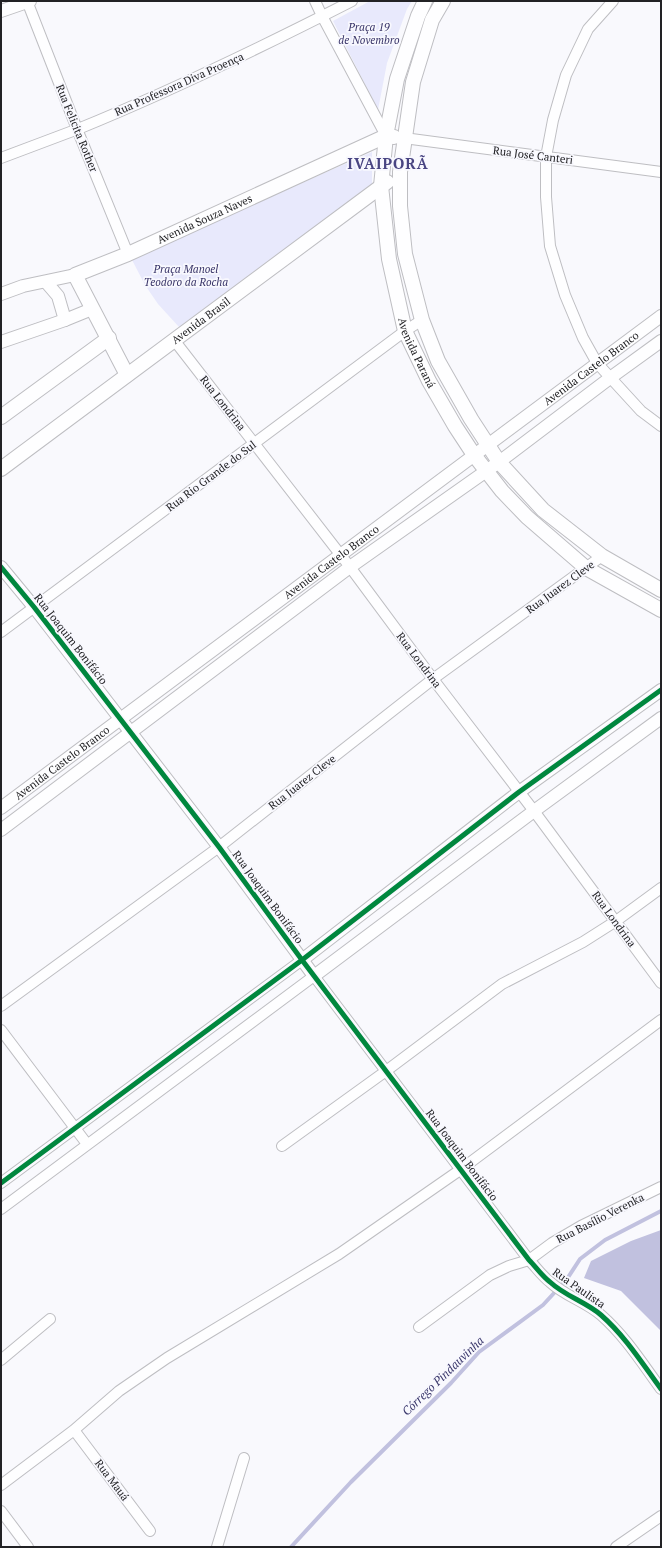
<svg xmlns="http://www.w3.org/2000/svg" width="662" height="1548" font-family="'PT Serif',serif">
<rect width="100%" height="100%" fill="#f9f9fd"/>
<!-- green -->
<path fill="#e8e9fc" d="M 370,1 L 412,1 L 407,9 L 387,63 L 378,110 L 333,21 Z
M 372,152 L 372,184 L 179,327 L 158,304 L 145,285 L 131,258 Z"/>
<!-- water -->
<path fill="#c1c1df" d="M 661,1230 L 661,1331 L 621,1291 L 584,1278 L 591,1261 L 631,1241 Z"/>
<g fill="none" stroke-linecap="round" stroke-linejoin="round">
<!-- stream -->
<path stroke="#c1c1df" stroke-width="4" d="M 291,1547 L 351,1482 L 451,1383 L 479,1352 L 543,1305 L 567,1279 L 580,1259 L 605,1240 L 661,1211"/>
<!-- minor casing -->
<g stroke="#bebec2" stroke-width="12">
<path id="minor" d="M 27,1 L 77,129 L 128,254
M 315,1 L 322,16 L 386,136
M 613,1 L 588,29 L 566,75 L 553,120 L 546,157 L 546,197 L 550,246 L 565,295 L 583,338 L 597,363 L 641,411 L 661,426
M 404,138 L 661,172
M 1,158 C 27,148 52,139 78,129 C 171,91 262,47 352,1
M 174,340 L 350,567 L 433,679 L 534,811 L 661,983
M 1,632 L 405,331 L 422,320
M 1,1006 L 219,847 L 433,679 L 602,556
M 1,1030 L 87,1144
M 282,1146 L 386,1071 L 502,984 L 583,942 L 616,921 L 661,888
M 1,1183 L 302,960
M 1,1209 L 314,976 L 529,1260 C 536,1267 542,1276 550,1282 C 565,1296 586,1302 601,1315 C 625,1336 642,1363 661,1389
M 419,1327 L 490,1275 L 509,1266 L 529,1260 L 552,1243 L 581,1226 L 661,1187
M 1,1360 L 50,1319
M 74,1430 L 150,1531
M 1,1485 L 74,1430 L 119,1391 L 167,1358 L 339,1254 L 460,1170 L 661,1020
M 1,1511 L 28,1547
M 217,1547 L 244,1458
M 616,1547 L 661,1516"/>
</g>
<!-- tertiary casing -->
<g stroke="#bebec2" stroke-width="14">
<g id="tertiary">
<path d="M 1,11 L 30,1"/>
<path d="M 46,282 L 58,296 L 65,320"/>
<path d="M 1,294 L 23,286 L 75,275"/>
<path d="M 1,342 L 65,320 L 92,309"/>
<path d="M 1,567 L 34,607 L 219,847 L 314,976 L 534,811 L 661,718"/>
<path id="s1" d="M 1,808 L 661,316"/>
<path d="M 1,830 L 350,567 L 499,462 L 610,378 L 661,341"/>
<path d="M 302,960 L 519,792 L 661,690"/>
</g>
</g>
<!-- secondary casing -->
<g stroke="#bebec2" stroke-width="16">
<g id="secondary">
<path id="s2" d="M 425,1 L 418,16 L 397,79 L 386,136 L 381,186 L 389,259 L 405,331 L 429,381 L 455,426 L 474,455 L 502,491 L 527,517 L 586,568 L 661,610"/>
<path d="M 443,1 L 432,20 L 413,82 L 400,172 L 400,206 L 405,254 L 422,320 L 438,361 L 471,419 L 499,462 L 543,510 L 602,556 L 661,590"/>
<path id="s3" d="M 127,375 L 75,275 L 128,254 L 386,136 L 394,137"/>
<path d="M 1,417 L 109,338"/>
<path id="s4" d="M 1,469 L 387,182"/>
</g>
</g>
<!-- minor -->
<use href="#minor" stroke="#fefeff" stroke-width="10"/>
<!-- tertiary -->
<use href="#tertiary" stroke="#fefeff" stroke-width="12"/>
<!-- secondary -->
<use href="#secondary" stroke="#fefeff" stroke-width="14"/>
<!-- cycleway casing -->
<g stroke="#f8f8fe" stroke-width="8">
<path id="cycleway" d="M 1,567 L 34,607 L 219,847 L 302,960 L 529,1260 C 536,1267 542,1276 550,1282 C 565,1296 586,1302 601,1315 C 625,1336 642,1363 661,1389
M 1,1183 L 302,960 L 519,792 L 661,690"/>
</g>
<!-- cycleway -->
<use href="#cycleway" stroke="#00873e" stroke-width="5"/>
</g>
<g text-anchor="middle" stroke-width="3.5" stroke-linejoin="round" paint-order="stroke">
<!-- park labels -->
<g font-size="11" font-style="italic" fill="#383468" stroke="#f8f8fe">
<text x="369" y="31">Praça 19<tspan x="369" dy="13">de Novembro</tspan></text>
<text x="186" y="273">Praça Manoel<tspan x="186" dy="13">Teodoro da Rocha</tspan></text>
</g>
<!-- street labels -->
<g font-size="11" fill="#222225" stroke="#f8f8fe">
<text transform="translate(179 84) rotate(-24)" y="4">Rua Professora Diva Proença</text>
<text transform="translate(77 128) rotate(68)" y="4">Rua Felicita Rother</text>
<text transform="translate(533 155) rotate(7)" y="4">Rua José Canteri</text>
<text dy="4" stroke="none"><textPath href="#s3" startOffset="254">Avenida Souza Naves</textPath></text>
<text dy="4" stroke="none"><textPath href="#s4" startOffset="249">Avenida Brasil</textPath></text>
<text dy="4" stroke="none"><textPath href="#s2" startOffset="363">Avenida Paraná</textPath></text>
<text dy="4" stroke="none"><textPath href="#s1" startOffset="736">Avenida Castelo Branco</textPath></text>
<text transform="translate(223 403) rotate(52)" y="4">Rua Londrina</text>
<text transform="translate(211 476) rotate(-37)" y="4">Rua Rio Grande do Sul</text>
<text dy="4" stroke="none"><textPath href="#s1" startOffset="412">Avenida Castelo Branco</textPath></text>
<text transform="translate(560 587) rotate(-36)" y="4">Rua Juarez Cleve</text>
<text transform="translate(71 639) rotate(52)" y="4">Rua Joaquim Bonifácio</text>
<text transform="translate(419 660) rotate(53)" y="4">Rua Londrina</text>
<text dy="4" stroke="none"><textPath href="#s1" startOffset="76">Avenida Castelo Branco</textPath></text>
<text transform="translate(302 782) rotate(-38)" y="4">Rua Juarez Cleve</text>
<text transform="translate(268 897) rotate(54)" y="4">Rua Joaquim Bonifácio</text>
<text transform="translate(614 919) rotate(54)" y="4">Rua Londrina</text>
<text transform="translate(462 1155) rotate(53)" y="4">Rua Joaquim Bonifácio</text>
<text transform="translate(600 1218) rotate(-27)" y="4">Rua Basílio Verenka</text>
<text transform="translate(579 1288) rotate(35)" y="4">Rua Paulista</text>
<text transform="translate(112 1480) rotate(53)" y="4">Rua Mauá</text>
</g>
<!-- water labels -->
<g font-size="12" font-style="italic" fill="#3b386c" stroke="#f8f8fe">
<text transform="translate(443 1376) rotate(-44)" y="4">Córrego Pindauvinha</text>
</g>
<!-- district labels -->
<g font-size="15" font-weight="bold" letter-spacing="1" fill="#494582" stroke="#f8f8fe">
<text x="388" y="169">IVAIPORÃ</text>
</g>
</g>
<!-- border -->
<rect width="662" height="1548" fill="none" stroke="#222225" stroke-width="4"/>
</svg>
